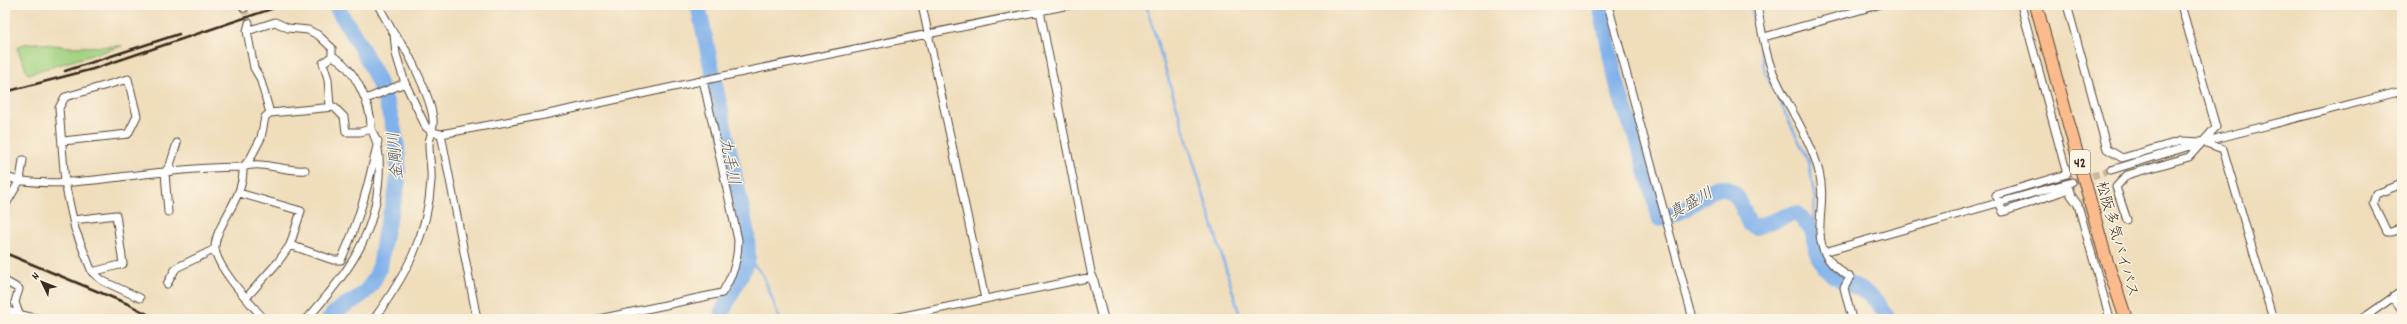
<svg xmlns="http://www.w3.org/2000/svg" width="2407" height="324" font-family="Dekko,'Klee One',sans-serif">
<rect width="100%" height="100%" fill="#fcf5e5"/>
<filter id="ink" filterUnits="userSpaceOnUse"><feTurbulence type="fractalNoise" baseFrequency=".025" numOctaves="2"/><feDisplacementMap in="SourceGraphic" scale="8" xChannelSelector="R" yChannelSelector="G"/><feConvolveMatrix kernelMatrix="1 2 1 2 8 2 1 2 1" color-interpolation-filters="sRGB"/></filter>
<filter id="wash" filterUnits="userSpaceOnUse"><feTurbulence type="fractalNoise" baseFrequency=".012" numOctaves="4" result="noise"/><feDisplacementMap in="SourceGraphic" scale="16" xChannelSelector="R" yChannelSelector="G"/><feGaussianBlur stdDeviation="0.9" result="paint"/><feColorMatrix in="noise" values="0 0 0 0 0 0 0 0 0 0 0 0 0 0 0 0 0 1.4 0 .05"/><feComposite in="paint" operator="in"/></filter>
<g filter="url(#wash)">
<rect width="100%" height="100%" fill="#efddbb"/>
<!-- green -->
<path fill="#a1d281" stroke="#6e7e50" d="M 37,43 L 70,47 L 122,46 L 28,74 L 17,48 L 23,44 Z"/>
<g fill="none" stroke-linecap="round" stroke-linejoin="round">
<!-- stream -->
<path stroke="#80b1eb" stroke-width="2.5" d="M 1146,5 L 1241,319
M 1750,5 L 1765,72 L 1809,162 L 1815,201 L 1812,230
M 748,258 L 763,275 L 780,319
M 720,319 L 722,312"/>
<!-- river -->
<path stroke="#80b1eb" stroke-width="16" d="M 698,5 L 747,233 L 748,258 L 745,267 L 722,312
M 1600,5 C 1610,48 1615,95 1636,135 L 1660,219 L 1685,209 L 1716,187 C 1740,188 1741,207 1749,224 L 1756,227 L 1792,214 L 1798,214 L 1812,230 L 1818,256 L 1825,267 L 1834,276 L 1867,293 L 1877,302 L 1889,319
M 329,319 C 340,303 361,302 372,283 C 384,264 381,254 385,234 C 389,214 398,196 398,175 C 400,112 368,55 335,5"/>
</g>
</g>
<g filter="url(#ink)">
<g fill="none" stroke-linecap="round" stroke-linejoin="round">
<!-- minor-tunnel -->
<path stroke="#cbb99c" stroke-width="7" stroke-dasharray="7 3.5" stroke-linecap="butt" d="M 244,8 L 249,23
M 2072,182 L 2111,170"/>
<!-- minor casing -->
<g stroke="#564536" stroke-width="9">
<path id="minor" d="M 242,5 L 244,8
M 378,5 L 394,34 L 396,54 L 405,83 L 426,127 L 432,132 L 441,134 L 544,115 L 724,76 L 1069,5
M 922,5 L 985,299
M 1608,5 L 1693,319
M 1757,5 C 1761,26 1764,50 1772,70 C 1785,103 1811,138 1819,172 C 1830,213 1800,250 1850,277 L 1844,288 L 1852,319
M 2021,5 L 2067,174 L 1996,195 L 2003,212 L 2069,189 L 2071,195 L 2078,205 L 2110,319
M 2067,5 L 2107,149 L 2122,158 L 2181,141 L 2203,142 L 2223,149 L 2273,319
M 247,31 L 249,23
M 1764,37 L 1878,5
M 366,99 L 405,83
M 270,113 L 260,78 L 254,68 L 247,31 L 275,22 L 288,28 L 308,30 L 318,35 L 332,48 L 332,56 L 323,63 L 328,79 L 330,106
M 441,134 L 477,319
M 63,141 L 128,134 L 137,116 L 128,79 L 65,97 L 59,108 L 65,183 L 75,229 L 92,272 L 123,264 L 116,215 L 73,220
M 2111,170 L 2203,142 L 2402,91
M 5,177 C 40,187 76,182 112,178 C 155,173 199,167 243,167 C 262,160 285,172 305,170
M 2402,184 L 2376,194 L 2373,203 L 2387,232 L 2391,232 L 2402,228
M 239,193 L 301,211 L 290,245
M 5,206 L 20,180 L 23,160
M 168,212 L 165,172 L 170,165 L 177,143
M 2127,220 L 2116,187 L 2127,175 L 2189,157 L 2216,127 L 2181,5
M 1824,252 L 2072,182
M 92,272 L 103,281 L 140,298
M 5,281 L 19,289 L 15,302 L 19,314
M 167,284 L 176,268 L 215,249
M 2393,297 L 2402,310
M 246,298 L 278,262 L 290,245 L 333,260 L 341,260 C 359,222 369,183 378,141
M 5,309 L 13,313 L 39,319
M 264,319 C 251,304 216,267 215,248 C 215,234 225,220 231,208 C 238,195 244,182 243,167 L 250,159 L 261,138 L 265,117 L 270,113 L 334,107 L 344,117 L 346,132 L 360,132 L 371,129 C 372,106 354,66 332,56
M 307,319 C 346,275 376,237 379,176 C 380,158 379,144 371,129
M 374,319 C 405,276 428,236 431,181 C 432,169 429,157 429,145 C 429,138 433,131 433,124 C 435,106 407,46 394,34
M 599,319 L 722,293 C 733,275 738,261 738,240 L 703,80
M 889,319 L 1092,277 L 1040,11
M 2362,319 L 2402,291"/>
</g>
<!-- tertiary casing -->
<g stroke="#564536" stroke-width="11">
<path id="tertiary" d="M 1092,277 L 1103,319"/>
</g>
<!-- trunk casing -->
<g stroke="#564536" stroke-width="14">
<path id="trunk" d="M 2036,5 L 2106,259 L 2126,319"/>
</g>
<!-- minor -->
<use href="#minor" stroke="#fff" stroke-width="7"/>
<!-- tertiary -->
<use href="#tertiary" stroke="#fff" stroke-width="9"/>
<!-- trunk -->
<use href="#trunk" stroke="#fbbb8d" stroke-width="12"/>
<!-- rail -->
<path stroke="#3b2a1e" stroke-width="2.5" d="M 65,71 L 179,34
M 5,92 L 93,69 L 283,5
M 5,253 L 128,304 L 157,319"/>
</g>
</g>
<g text-anchor="middle" stroke-width="3" stroke-linejoin="round" paint-order="stroke">
<!-- shield labels -->
<rect fill="#fcf5e5" stroke="#75675a" stroke-width="1" x="2070" y="150" width="20" height="24" rx="3"/>
<g font-size="14" font-weight="bold" fill="#3b2a1e">
<text x="2080" y="167">42</text>
</g>
<!-- street labels -->
<g font-size="15" fill="#3b2a1e" stroke="#fcf5e5">
<text transform="translate(2118 239) rotate(74)" y="5">松阪多気バイパス</text>
</g>
<!-- water labels -->
<g font-size="16" font-style="italic" fill="#50525c" stroke="#fcf5e5">
<text transform="translate(394 156) rotate(-95)" y="6">金剛川</text>
<text transform="translate(731 161) rotate(78)" y="6">九手川</text>
<text transform="translate(1690 202) rotate(-29)" y="6">真盛川</text>
</g>
</g>
<!-- margin -->
<rect width="2407" height="324" fill="none" stroke="#fcf5e5" stroke-width="20"/>
<!-- north arrow -->
<g transform="translate(42 282) rotate(313)" stroke="#fcf5e5" stroke-width="3" paint-order="stroke">
<path d="M0-3L7 15L0 10L-7 15Z" fill="#3b2a1e"/>
<text y="-6" font-size="11" font-weight="bold" text-anchor="middle" fill="#3b2a1e">N</text>
</g>
</svg>
